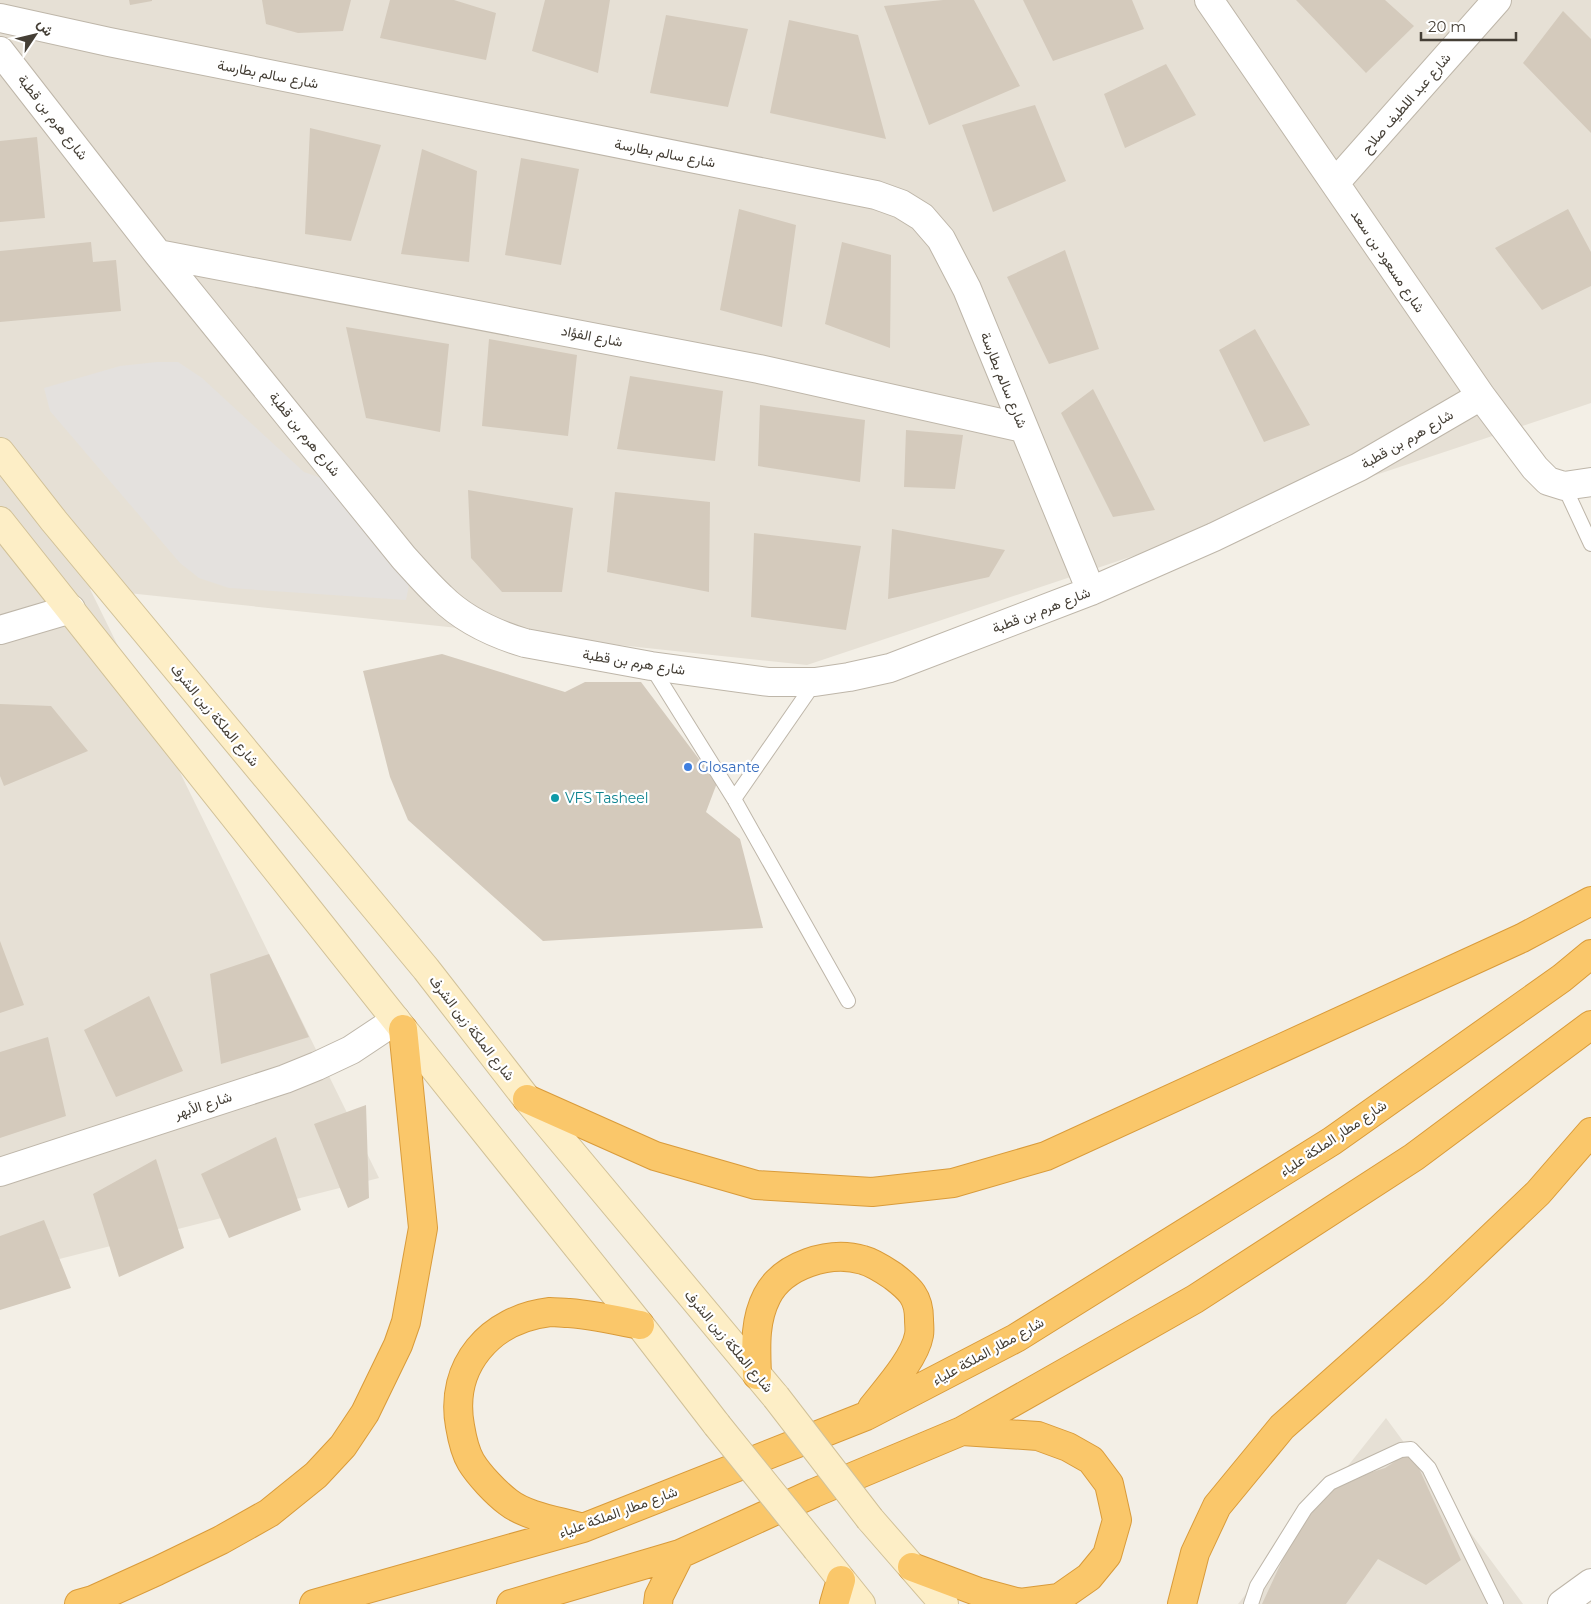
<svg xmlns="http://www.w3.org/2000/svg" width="1591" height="1604" font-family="Montserrat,Vazirmatn,sans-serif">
<rect width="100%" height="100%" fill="#f3efe6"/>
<!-- residential -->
<path fill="#e6e0d5" d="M 0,0 L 1591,0 L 1591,403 L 807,665 L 90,589 L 379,1178 L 0,1274 Z
M 1386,1418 L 1523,1604 L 1238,1604 Z"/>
<!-- parking -->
<path fill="#e4e1de" d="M 157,362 L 178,362 L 202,378 L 304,472 L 330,481 L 412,570 L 406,600 L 229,588 L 199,578 L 180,563 L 50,411 L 44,388 L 120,366 Z"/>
<!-- building -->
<path fill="#d4cabc" d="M 129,0 L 152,0 L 152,1 L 130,5 Z
M 262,0 L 351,0 L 343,31 L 298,33 L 266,24 Z
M 390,0 L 454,0 L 496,13 L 486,60 L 380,38 Z
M 545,0 L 610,0 L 598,73 L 532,51 Z
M 943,0 L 974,0 L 1020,86 L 929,125 L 884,6 Z
M 1023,0 L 1132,0 L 1144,29 L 1053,61 Z
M 1296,0 L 1385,0 L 1414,26 L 1366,73 Z
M 1563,11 L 1591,39 L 1591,133 L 1523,63 Z
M 666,15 L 748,29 L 728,107 L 650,93 Z
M 789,20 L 858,35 L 886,139 L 770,113 Z
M 1166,64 L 1196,115 L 1125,148 L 1104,94 Z
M 1035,105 L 1066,181 L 993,212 L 962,125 Z
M 310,128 L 381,145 L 351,241 L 305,234 Z
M 37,137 L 45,218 L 0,222 L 0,141 Z
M 422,149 L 477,171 L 469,262 L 401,254 Z
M 521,158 L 579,169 L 561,265 L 505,255 Z
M 739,209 L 796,225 L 782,327 L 720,310 Z
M 1568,209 L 1591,252 L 1591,286 L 1542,310 L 1495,248 Z
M 91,242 L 93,262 L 116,260 L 121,311 L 0,322 L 0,251 Z
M 842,242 L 891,255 L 890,348 L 825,324 Z
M 1065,250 L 1099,349 L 1049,364 L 1007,277 Z
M 346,327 L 449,344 L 440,432 L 366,418 Z
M 1255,329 L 1310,425 L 1264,442 L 1219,350 Z
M 489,339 L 577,355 L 568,436 L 482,426 Z
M 630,376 L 723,391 L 715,461 L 617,449 Z
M 1093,389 L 1155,510 L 1113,517 L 1061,413 Z
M 760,405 L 865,420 L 860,482 L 758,466 Z
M 906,430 L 963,435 L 955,489 L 904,487 Z
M 468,490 L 573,508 L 562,592 L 502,592 L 471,558 Z
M 615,492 L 710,502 L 709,592 L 607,572 Z
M 892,529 L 1005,550 L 989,577 L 888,599 Z
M 754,533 L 861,546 L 846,630 L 751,617 Z
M 442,654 L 565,692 L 585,682 L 641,682 L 717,783 L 706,812 L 740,839 L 763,928 L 543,941 L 408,820 L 390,777 L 363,671 Z
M 0,704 L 51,706 L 88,751 L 4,786 L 0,776 Z
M 0,941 L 24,1005 L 0,1013 Z
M 269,954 L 309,1037 L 221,1064 L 210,974 Z
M 149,996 L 183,1071 L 116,1097 L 84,1030 Z
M 48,1037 L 66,1116 L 0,1138 L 0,1052 Z
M 366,1105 L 369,1198 L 348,1208 L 314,1124 Z
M 276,1137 L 301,1210 L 229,1238 L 201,1174 Z
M 156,1159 L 184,1248 L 119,1277 L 93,1194 Z
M 44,1220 L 71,1288 L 0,1310 L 0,1236 Z
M 1411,1451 L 1461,1560 L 1426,1585 L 1378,1559 L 1346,1604 L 1262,1604 L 1294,1535 L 1334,1484 L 1385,1468 Z"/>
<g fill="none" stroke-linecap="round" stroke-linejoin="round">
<!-- service casing -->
<g stroke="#beb6a9" stroke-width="16">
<path id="service" d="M 1564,486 L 1591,544
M 651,666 L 734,799 L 848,1001
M 734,799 L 815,682
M 1251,1604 L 1257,1586 L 1305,1509 L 1330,1483 L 1401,1450 L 1411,1449 L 1429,1468 L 1496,1604"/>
</g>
<!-- minor casing -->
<g stroke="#beb6a9" stroke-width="30">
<path id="minor" d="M 1209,0 L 1481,396 L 1535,468 L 1548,481 L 1564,486 L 1591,482
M 0,18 L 109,42 L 876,195 L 901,204 L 922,217 L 941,239 L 967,289 L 1091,591
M 0,51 L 158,254 L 404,558 C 416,571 428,585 441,597 C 464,620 495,634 525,643 L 651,666 L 769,682 L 815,682 L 849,677 L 890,668 L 1091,591 L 1214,537 L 1359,467 L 1481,396
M 1335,183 L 1497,0
M 158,254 L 759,369 L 1023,428
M 0,630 L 71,609
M 0,1172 L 285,1079 L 317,1066 L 351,1050 L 396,1020
M 1562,1604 L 1591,1583"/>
</g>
<!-- secondary casing -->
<g stroke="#d1c198" stroke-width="30">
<path id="secondary" d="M 0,452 L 54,521 L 426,969 L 527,1099 L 776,1397
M 0,521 L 403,1029 L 640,1325 L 717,1425
M 870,1519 L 944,1604
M 817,1549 L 861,1604"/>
</g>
<!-- motorway casing -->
<g stroke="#d99b3a" stroke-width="30">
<path id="motorway" d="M 527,1099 L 655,1156 L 756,1185 L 872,1192 L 953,1183 L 1046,1156 L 1522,938 L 1591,901
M 757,1375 C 756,1348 754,1321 767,1296 C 783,1265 830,1250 863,1260 C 874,1263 884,1270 893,1276 C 910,1289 919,1297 919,1319 C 919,1324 920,1330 919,1335 C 915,1358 887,1389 872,1408
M 583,1528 C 560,1521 527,1517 508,1502 C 496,1493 479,1475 471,1462 C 465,1452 462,1438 460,1426 C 449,1366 490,1319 550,1312 C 556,1312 563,1313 569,1313 C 593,1315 616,1320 640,1325
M 912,1567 L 979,1592 L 1020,1603 L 1059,1598 L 1089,1577 L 1107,1555 L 1117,1520 L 1109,1484 L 1091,1460 L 1068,1447 L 1038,1436 L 962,1431
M 79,1604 L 93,1600 L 157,1571 L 221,1540 L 269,1513 L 316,1475 L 343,1446 L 365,1413 L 398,1345 L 406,1322 L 423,1228 L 403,1029
M 314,1604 L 583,1528 L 866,1416 L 1016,1338 L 1332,1141 L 1562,978 L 1591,954
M 511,1604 L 680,1554 L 814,1493 L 962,1431 L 1195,1299 L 1414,1157 L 1591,1025
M 658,1604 L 659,1596 L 680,1554
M 834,1604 L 841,1580
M 1182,1604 L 1195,1553 L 1217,1506 L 1282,1427 L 1434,1292 L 1538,1193 L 1591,1132"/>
</g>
<!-- service -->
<use href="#service" stroke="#fff" stroke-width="14"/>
<!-- minor -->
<use href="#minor" stroke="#fff" stroke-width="28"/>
<!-- secondary -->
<use href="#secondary" stroke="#fdeec6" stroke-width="28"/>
<!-- motorway -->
<use href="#motorway" stroke="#fac76a" stroke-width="28"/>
<!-- secondary-bridge casing -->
<g stroke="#d1c198" stroke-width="30" stroke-linecap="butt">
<path id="secondary-bridge" d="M 776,1397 L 870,1519
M 717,1425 L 817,1549"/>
</g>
<!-- secondary-bridge -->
<use href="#secondary-bridge" stroke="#fdeec6" stroke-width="28"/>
</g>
<!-- markers -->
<circle fill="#3f7fe0" stroke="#fff" stroke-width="2" cx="688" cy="767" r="5"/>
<circle fill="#0f9aa8" stroke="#fff" stroke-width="2" cx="555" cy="798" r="5"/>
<g text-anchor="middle" stroke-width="4.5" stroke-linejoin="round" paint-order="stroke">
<!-- street labels -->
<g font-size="14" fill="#453f36" stroke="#fff">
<text transform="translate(268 74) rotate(11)" y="5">شارع سالم بطارسة</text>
<text transform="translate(1406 103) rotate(-49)" y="5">شارع عبد اللطيف صلاح</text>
<text transform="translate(53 117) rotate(52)" y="5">شارع هرم بن قطبة</text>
<text transform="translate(665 153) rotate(11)" y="5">شارع سالم بطارسة</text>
<text transform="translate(1388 261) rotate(56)" y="5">شارع مسعود بن سعد</text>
<text transform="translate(592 336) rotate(11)" y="5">شارع الفؤاد</text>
<text transform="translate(1004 380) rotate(68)" y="5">شارع سالم بطارسة</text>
<text transform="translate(305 434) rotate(51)" y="5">شارع هرم بن قطبة</text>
<text transform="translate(1407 439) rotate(-30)" y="5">شارع هرم بن قطبة</text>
<text transform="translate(1041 610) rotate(-21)" y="5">شارع هرم بن قطبة</text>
<text transform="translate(634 662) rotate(9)" y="5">شارع هرم بن قطبة</text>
<text transform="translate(215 715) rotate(50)" y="5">شارع الملكة زين الشرف</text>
<text transform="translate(472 1028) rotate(52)" y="5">شارع الملكة زين الشرف</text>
<text transform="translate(203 1105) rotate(-18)" y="5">شارع الأبهر</text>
<text transform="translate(1333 1138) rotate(-34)" y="5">شارع مطار الملكة علياء</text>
<text transform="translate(729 1341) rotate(50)" y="5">شارع الملكة زين الشرف</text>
<text transform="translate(988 1351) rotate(-29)" y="5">شارع مطار الملكة علياء</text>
<text transform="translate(618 1512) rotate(-20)" y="5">شارع مطار الملكة علياء</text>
</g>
<!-- shop labels -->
<g font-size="14" fill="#366cbe" stroke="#fff" text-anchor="start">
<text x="698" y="772">Glosante</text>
</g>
<!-- culture labels -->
<g font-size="14" fill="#0d838f" stroke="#fff" text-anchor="start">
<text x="565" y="803">VFS Tasheel</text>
</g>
</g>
<!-- north arrow -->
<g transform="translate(35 35) rotate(55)" stroke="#ffffff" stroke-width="4" paint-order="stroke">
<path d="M0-4L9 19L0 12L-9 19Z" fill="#453f36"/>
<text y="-8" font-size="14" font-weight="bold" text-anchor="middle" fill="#453f36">ش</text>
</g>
<!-- scale -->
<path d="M1421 32v8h95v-8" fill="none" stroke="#453f36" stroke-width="2.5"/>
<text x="1428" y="32" font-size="15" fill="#453f36" stroke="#ffffff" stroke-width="4" paint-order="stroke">20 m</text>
</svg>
